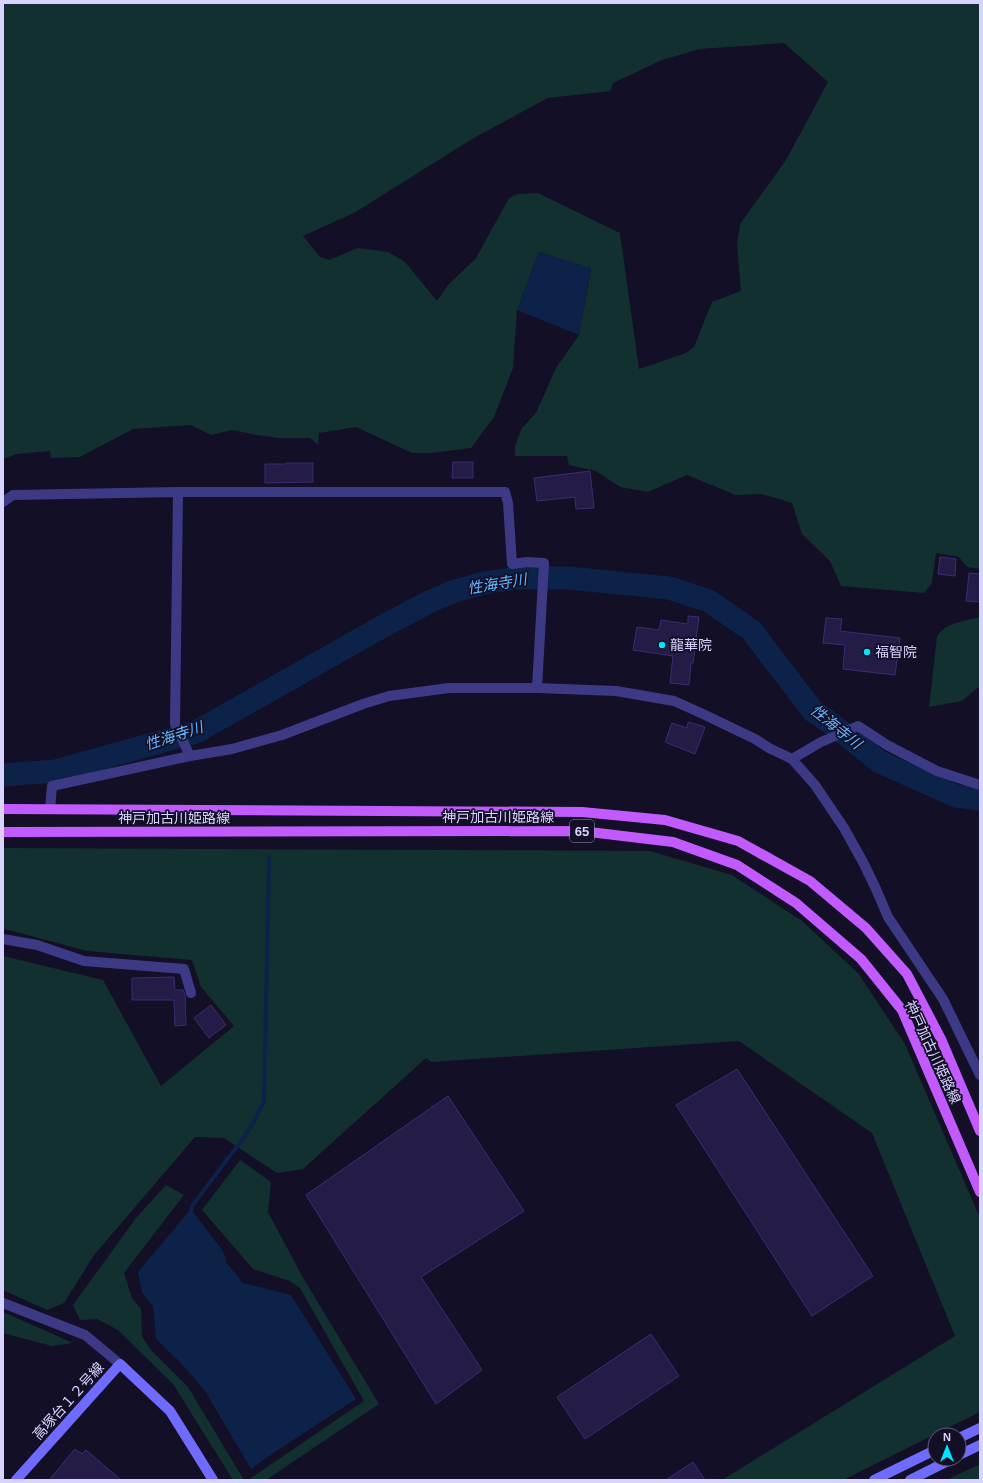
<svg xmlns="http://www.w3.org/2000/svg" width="983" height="1483" font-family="Arial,'Noto Sans JP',sans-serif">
<rect width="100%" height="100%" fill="#130f26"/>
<!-- green -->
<path fill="#12302f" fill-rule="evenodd" d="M 3,3 L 980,3 L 980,569 L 967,567 L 959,557 L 936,553 L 932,583 L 924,593 L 841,586 L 830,561 L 802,534 L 792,503 L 762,494 L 736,495 L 687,475 L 648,492 L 620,487 L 596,471 L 569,465 L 567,456 L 515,456 L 515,446 L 522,428 L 536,413 L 556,368 L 579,335 L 591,269 L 539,252 L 517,310 L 513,368 L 494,417 L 471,448 L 432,453 L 412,453 L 356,427 L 319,433 L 318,445 L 310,438 L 279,438 L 256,435 L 232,430 L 211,435 L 191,425 L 133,429 L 80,457 L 51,458 L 50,451 L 17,454 L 3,459 ZM 784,43 L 828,82 L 786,160 L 740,224 L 737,244 L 741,291 L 712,302 L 694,347 L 686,353 L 639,369 L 620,233 L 538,193 L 518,194 L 509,198 L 476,258 L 448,285 L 437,301 L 405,262 L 388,252 L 358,248 L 329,260 L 320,257 L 303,236 L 354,213 L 472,139 L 548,98 L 610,91 L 613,83 L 662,60 L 700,49 Z
M 980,617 L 980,686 L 962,701 L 929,707 L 937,637 C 945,622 965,621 980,617 Z
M 3,848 L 650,851 L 732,875 L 802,921 L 858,973 L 905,1044 L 980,1218 L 980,1412 L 843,1480 L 722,1480 L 955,1336 L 872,1133 L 739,1041 L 431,1062 L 426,1058 L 303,1169 L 277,1173 L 224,1138 L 195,1137 L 94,1255 L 64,1303 L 47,1310 L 3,1290 L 3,956 L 103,980 L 161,1086 L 234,1026 L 201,987 L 192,960 L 87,951 L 5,929 L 3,927 Z
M 240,1160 L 271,1182 L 268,1212 L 302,1276 L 379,1404 L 266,1480 L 248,1480 L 364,1401 L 300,1288 L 290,1281 L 253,1269 L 202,1210 Z
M 166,1185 L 184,1195 L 124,1273 L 132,1298 L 141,1309 L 142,1336 L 150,1349 L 188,1387 L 244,1480 L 233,1480 L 173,1384 L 118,1330 L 97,1319 L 80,1320 L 73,1305 L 136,1218 Z
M 3,1312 L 73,1343 L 52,1346 L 3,1333 Z
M 980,1464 L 980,1480 L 946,1480 Z"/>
<!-- water -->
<path fill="#0c2248" d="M 539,252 L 591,268 L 579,335 L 517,310 Z
M 191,1209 L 222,1250 L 227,1263 L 243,1283 L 291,1295 L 356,1399 L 269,1456 L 251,1469 L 205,1391 L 182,1364 L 156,1339 L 153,1306 L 142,1293 L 138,1272 Z"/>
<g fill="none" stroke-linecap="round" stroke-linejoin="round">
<!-- stream -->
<path stroke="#0c2248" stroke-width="4" d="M 191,1213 L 192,1206 L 250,1129 L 264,1101 L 269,857"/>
<!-- river -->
<path stroke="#0c2248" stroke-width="23" d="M 3,775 L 55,771 L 196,732 L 387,624 L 431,601 L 455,591 L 484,583 L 517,578 L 569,578 L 669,588 L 709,601 L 751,630 L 813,711 L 829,722 L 880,762 L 956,796 L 980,799"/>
</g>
<!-- building -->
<path fill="#241b47" stroke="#3b2d73" d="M 453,462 L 473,462 L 473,478 L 452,478 Z
M 286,463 L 313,463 L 313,482 L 265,483 L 265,464 L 286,464 Z
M 590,471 L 594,508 L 576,509 L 575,497 L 537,501 L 534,478 Z
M 940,557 L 956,559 L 955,576 L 938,574 Z
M 969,573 L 980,574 L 980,602 L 966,601 Z
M 688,616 L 699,617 L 693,663 L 691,663 L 689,685 L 670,683 L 673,656 L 633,650 L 637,627 L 659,630 L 661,620 L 688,624 Z
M 826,618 L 842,619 L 840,631 L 900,638 L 895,675 L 843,669 L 845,645 L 823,643 Z
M 688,722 L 705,727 L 695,754 L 665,742 L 672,723 L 687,728 Z
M 174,977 L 175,990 L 183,990 L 185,995 L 186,1025 L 175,1026 L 174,1000 L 132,1000 L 132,978 Z
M 211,1005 L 226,1025 L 209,1038 L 194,1018 Z
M 737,1069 L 873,1276 L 812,1316 L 676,1105 Z
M 448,1096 L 524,1211 L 421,1277 L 482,1370 L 436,1404 L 306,1195 Z
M 651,1334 L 679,1376 L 585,1439 L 557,1397 Z
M 75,1449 L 82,1454 L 86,1450 L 121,1480 L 49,1480 Z
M 693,1462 L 705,1480 L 666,1480 Z"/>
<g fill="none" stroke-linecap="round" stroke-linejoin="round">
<!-- street -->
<path stroke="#3d3a85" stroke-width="10" d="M 178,492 L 175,724 L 190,756
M 3,502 L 13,495 L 178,492 L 505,492 L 508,503 L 512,564 L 527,562 L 544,563 L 537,688
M 792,759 L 821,742 L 858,726 L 887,745 L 937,771 L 980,785
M 50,809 L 52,786 L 190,756 L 232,749 L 282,735 L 363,704 L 389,696 L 449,688 L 537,688 L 616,691 L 674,701 L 703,714 L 755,739 L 769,748 L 792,759 L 815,785 L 844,828 L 864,864 L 876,889 L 888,917 L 943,999 L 980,1075
M 3,939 L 37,945 L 84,961 L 184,969 L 191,993
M 3,1303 L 85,1335 L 120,1364"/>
<!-- secondary -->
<path stroke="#6f6bff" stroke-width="10" d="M 959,1438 L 980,1428
M 959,1455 L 980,1445
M 16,1480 L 120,1364 L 170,1411 L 213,1480
M 874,1480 L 935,1450
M 910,1480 L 952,1459"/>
<!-- primary -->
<path stroke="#c25bff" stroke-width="10" d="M 3,809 L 582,812 L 665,820 L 738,841 L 810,881 L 866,928 L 907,974 L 941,1039 L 980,1131
M 3,832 L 581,831 L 673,842 L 737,865 L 796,903 L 861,959 L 902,1010 L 980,1192"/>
</g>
<!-- markers -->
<g fill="#00e5ff" stroke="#130f26" stroke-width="1.5">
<circle cx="662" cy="645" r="4"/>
<circle cx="867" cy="652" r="4"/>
</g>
<g text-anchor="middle" stroke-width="3.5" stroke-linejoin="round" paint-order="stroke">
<!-- shield labels -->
<rect fill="#130f26" stroke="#9e99be" stroke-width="1" x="570" y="820" width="24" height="22" rx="3"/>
<g font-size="13" font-weight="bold" fill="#d9d4ff">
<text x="582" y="836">65</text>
</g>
<!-- poi labels -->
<g font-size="14" fill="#d9d4ff" stroke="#130f26" text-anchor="start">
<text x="670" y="650">龍華院</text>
<text x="875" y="657">福智院</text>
</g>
<!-- street labels -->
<g font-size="14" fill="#d9d4ff" stroke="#130f26">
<text x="498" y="822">神戸加古川姫路線</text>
<text x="174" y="823">神戸加古川姫路線</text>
<text transform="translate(933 1052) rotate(65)" y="5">神戸加古川姫路線</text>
<text transform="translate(68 1401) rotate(-48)" y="5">高塚台１２号線</text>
</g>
<!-- water labels -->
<g font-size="15" font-style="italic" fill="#62b6ff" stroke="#130f26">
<text transform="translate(497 584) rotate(-9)" y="5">性海寺川</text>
<text transform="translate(836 727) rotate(39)" y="5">性海寺川</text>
<text transform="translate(174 736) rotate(-18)" y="5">性海寺川</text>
</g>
</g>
<!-- border -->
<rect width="983" height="1483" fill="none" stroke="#d9d4ff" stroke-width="8"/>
<!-- north arrow -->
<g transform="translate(947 1447)"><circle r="19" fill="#130f26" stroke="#625e7d"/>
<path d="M0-3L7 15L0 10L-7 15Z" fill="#00e5ff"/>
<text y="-6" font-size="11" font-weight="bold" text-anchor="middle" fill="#d9d4ff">N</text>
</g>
</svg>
